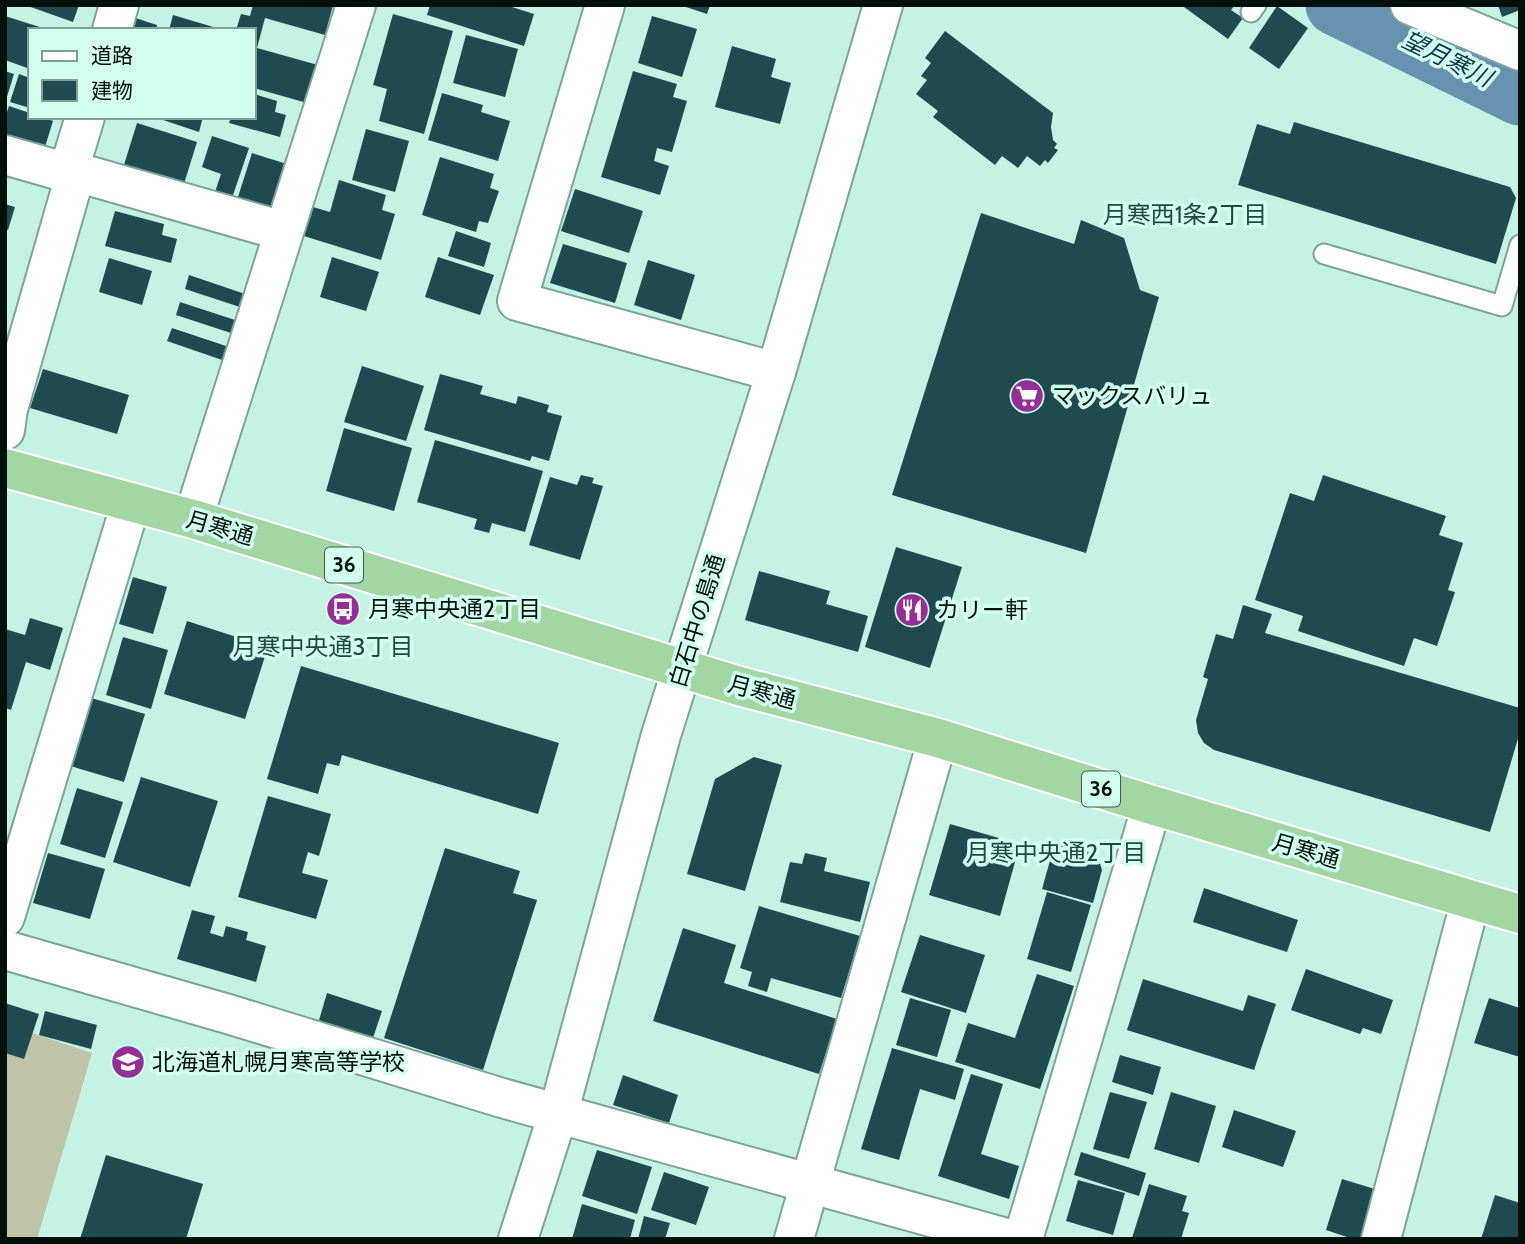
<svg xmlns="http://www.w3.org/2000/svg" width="1525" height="1244" font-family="Cabin,'Noto Sans JP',sans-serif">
<rect width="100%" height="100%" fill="#c6f2e4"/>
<!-- pitch -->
<path fill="#c0c4a6" d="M 5,1024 L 92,1053 L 37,1239 L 5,1239 Z"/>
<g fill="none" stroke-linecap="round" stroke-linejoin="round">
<!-- river -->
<path stroke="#6592ae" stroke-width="61" d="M 1336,5 L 1520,95"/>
</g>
<!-- building -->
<path fill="#1f4b50" d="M 25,5 L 79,5 L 73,22 Z
M 253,5 L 333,5 L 325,35 L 265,18 L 257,48 L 318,65 L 307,103 L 254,88 L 254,30 L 236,30 L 241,14 L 250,16 Z
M 430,5 L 506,5 L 534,14 L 524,46 L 427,15 Z
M 680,5 L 710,5 L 707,14 Z
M 1185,5 L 1235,5 L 1231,10 L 1243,18 L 1228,39 L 1184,7 Z
M 1498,5 L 1520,5 L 1520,10 L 1502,17 Z
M 1277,6 L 1308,28 L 1279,69 L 1249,48 Z
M 393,14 L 453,31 L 424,134 L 379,121 L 387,89 L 373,85 Z
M 173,15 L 220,29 L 219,30 L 169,30 Z
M 5,16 L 46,29 L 30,30 L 30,69 L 5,60 Z
M 129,16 L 157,25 L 156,30 L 125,30 Z
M 652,16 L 697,29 L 682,77 L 638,63 Z
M 945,31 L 1053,113 L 1051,127 L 1053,140 L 1057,144 L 1054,148 L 1058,150 L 1048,163 L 1045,160 L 1040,166 L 1027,156 L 1018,168 L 1002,156 L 995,165 L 933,117 L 938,111 L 916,94 L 927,80 L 921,76 L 931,63 L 925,58 Z
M 466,35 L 518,49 L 505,97 L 453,83 Z
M 732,46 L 776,59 L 771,77 L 791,83 L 780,124 L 715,107 Z
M 5,71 L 14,74 L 6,100 L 5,100 Z
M 633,71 L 677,84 L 673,97 L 687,101 L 672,152 L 657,148 L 654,161 L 669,166 L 660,195 L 601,177 Z
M 19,74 L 30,78 L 30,108 L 10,102 Z
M 442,93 L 483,105 L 481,112 L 510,121 L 498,161 L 428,140 Z
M 254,94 L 277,101 L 275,112 L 286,115 L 280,137 L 229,123 L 231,117 L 254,117 Z
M 9,106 L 30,113 L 30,117 L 43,117 L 53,121 L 44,150 L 5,137 L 5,118 Z
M 154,117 L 203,117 L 199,132 Z
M 1294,122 L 1510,187 L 1516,198 L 1496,264 L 1238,185 L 1257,124 L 1290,134 Z
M 137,123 L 197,142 L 183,187 L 123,168 Z
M 366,129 L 409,141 L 395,192 L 352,180 Z
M 212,136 L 249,148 L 231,201 L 214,195 L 221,174 L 202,167 Z
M 252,153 L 290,165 L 275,211 L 237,200 Z
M 440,157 L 494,174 L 490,188 L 499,191 L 488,223 L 479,221 L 476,232 L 422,215 Z
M 339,180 L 386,195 L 382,210 L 395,214 L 381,260 L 304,236 L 313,207 L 330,212 Z
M 575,189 L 643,211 L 629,253 L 561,231 Z
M 5,204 L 15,207 L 8,230 L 5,229 Z
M 115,211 L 164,224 L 162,235 L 177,239 L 171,263 L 105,246 Z
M 981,213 L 1074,244 L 1081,220 L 1124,238 L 1140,290 L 1159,297 L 1086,553 L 892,495 Z
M 456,231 L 491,243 L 484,267 L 448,256 Z
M 563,244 L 627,263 L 615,303 L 550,283 Z
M 332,257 L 379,272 L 366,311 L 320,297 Z
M 438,257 L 494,275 L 480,315 L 425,297 Z
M 109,258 L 152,271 L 142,305 L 99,292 Z
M 648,260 L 695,275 L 681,320 L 634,305 Z
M 189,275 L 248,295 L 243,308 L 185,289 Z
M 180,302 L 238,321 L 234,334 L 176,315 Z
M 172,328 L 229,347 L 225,361 L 167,341 Z
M 362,366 L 424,386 L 406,441 L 344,422 Z
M 43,369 L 129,395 L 117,434 L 30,408 Z
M 440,374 L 483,386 L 480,394 L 516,404 L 518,396 L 549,405 L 547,412 L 562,416 L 549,461 L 532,456 L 530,461 L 424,430 Z
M 344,428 L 412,448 L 394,511 L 326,491 Z
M 435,440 L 543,471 L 525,532 L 492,523 L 489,533 L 474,529 L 477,519 L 417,502 Z
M 581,475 L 594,478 L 592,483 L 603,486 L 580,560 L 529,545 L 550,477 L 577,485 Z
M 1323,475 L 1446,516 L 1439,535 L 1463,543 L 1448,590 L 1455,592 L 1437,646 L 1414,638 L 1404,666 L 1298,631 L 1303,616 L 1255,600 L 1290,493 L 1314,501 Z
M 896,547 L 962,567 L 930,668 L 865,647 Z
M 759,571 L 830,591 L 826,604 L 868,616 L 858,652 L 745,620 Z
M 133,577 L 167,587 L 153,634 L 119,624 Z
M 1243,605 L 1272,614 L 1265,633 L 1520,708 L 1520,732 L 1490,832 L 1214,750 L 1204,743 L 1198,733 L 1196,720 L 1208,679 L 1203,677 L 1216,634 L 1233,639 Z
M 30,618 L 63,628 L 50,670 L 26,662 L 11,710 L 5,708 L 5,629 L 25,635 Z
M 187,621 L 268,647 L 245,719 L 164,694 Z
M 123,637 L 168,650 L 151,709 L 106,695 Z
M 301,666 L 559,743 L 538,814 L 342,755 L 339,766 L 327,763 L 318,794 L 267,779 Z
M 88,697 L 145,714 L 124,782 L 67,765 Z
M 754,757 L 782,765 L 745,891 L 687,874 L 715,779 Z
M 141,777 L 218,801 L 190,887 L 113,862 Z
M 77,788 L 123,802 L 105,858 L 60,844 Z
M 268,796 L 331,814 L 319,856 L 308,852 L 302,873 L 328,880 L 316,919 L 238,897 Z
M 950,824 L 1020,844 L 1000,916 L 929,895 Z
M 1055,843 L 1097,854 L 1102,870 L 1093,903 L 1042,889 Z
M 445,848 L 520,871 L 513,893 L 537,900 L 483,1070 L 384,1038 Z
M 48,853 L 105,869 L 90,919 L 33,903 Z
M 805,853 L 827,858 L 824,871 L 870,882 L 860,922 L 780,902 L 790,862 L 802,864 Z
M 1204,888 L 1298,920 L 1287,952 L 1193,922 Z
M 1047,892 L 1091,905 L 1071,972 L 1027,959 Z
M 759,906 L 860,936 L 841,998 L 771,978 L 767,992 L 748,986 L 752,972 L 740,968 Z
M 192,910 L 215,916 L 210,933 L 223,937 L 226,926 L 248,932 L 246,940 L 266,946 L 256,982 L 177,959 Z
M 683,928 L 736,945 L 724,983 L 837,1019 L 819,1074 L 653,1021 Z
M 920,935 L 985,955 L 966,1013 L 901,992 Z
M 1306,969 L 1393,1000 L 1381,1034 L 1363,1028 L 1360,1034 L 1291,1010 Z
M 1037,974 L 1074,986 L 1040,1089 L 955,1062 L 968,1023 L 1015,1038 Z
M 1143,979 L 1243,1011 L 1248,995 L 1276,1004 L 1254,1070 L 1127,1030 Z
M 327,993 L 382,1011 L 371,1044 L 317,1027 Z
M 910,998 L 951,1010 L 937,1057 L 896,1045 Z
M 1489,998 L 1520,1008 L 1520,1057 L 1474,1043 Z
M 5,1003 L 39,1014 L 24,1059 L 5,1053 Z
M 45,1011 L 97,1025 L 91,1049 L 39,1035 Z
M 892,1048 L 964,1069 L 955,1100 L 920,1089 L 899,1160 L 861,1149 Z
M 1120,1055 L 1161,1067 L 1153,1095 L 1112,1082 Z
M 971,1074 L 1003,1084 L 981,1154 L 1019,1166 L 1009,1199 L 938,1176 Z
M 623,1075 L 678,1095 L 669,1123 L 613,1105 Z
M 1110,1092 L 1147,1102 L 1129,1159 L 1093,1149 Z
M 1171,1092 L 1216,1106 L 1199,1163 L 1154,1149 Z
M 1234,1110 L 1296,1131 L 1283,1167 L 1222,1147 Z
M 597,1150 L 652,1167 L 637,1214 L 582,1196 Z
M 1081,1152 L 1146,1173 L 1139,1196 L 1074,1175 Z
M 106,1155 L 203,1184 L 186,1239 L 80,1239 Z
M 664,1172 L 709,1187 L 696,1225 L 651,1210 Z
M 1342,1179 L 1378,1190 L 1363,1239 L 1353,1239 L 1326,1230 Z
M 1078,1180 L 1125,1193 L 1113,1235 L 1066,1221 Z
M 1149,1184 L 1187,1196 L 1182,1211 L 1189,1213 L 1181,1239 L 1132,1238 Z
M 1495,1195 L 1520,1203 L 1520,1239 L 1481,1239 Z
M 582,1204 L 635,1220 L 630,1239 L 572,1239 Z
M 644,1216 L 670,1223 L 665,1239 L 638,1239 Z"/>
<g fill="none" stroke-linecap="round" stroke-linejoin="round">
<!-- service casing -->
<g stroke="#7ba598" stroke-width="23">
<path id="service" d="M 1251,12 L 1256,5
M 1324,254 L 1502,306 L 1520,245"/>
</g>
<!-- minor casing -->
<g stroke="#7ba598" stroke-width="42">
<path id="minor" d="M 605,5 L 517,301 L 776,372
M 1410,5 L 1520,51
M 112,30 L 119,5
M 5,155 L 68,173 L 76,172 L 283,231
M 68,173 L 85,117
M 5,430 L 8,409 L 76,172
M 193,519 L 356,5
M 5,917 L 131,503
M 5,950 L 228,1014 L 502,1098 L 1010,1239
M 794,1239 L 938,738
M 1023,1239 L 1152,805
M 1381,1239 L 1471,899"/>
</g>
<!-- tertiary casing -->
<g stroke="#7ba598" stroke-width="42">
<path id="tertiary" d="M 518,1239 L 558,1114 L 661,735 L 776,372 L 883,5"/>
</g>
<!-- trunk casing -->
<g stroke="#fff" stroke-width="42">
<path id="trunk" d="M 5,468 L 193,519 L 739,686 L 938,738 L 1152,805 L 1520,914"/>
</g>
<!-- service -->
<use href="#service" stroke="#fff" stroke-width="19"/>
<!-- minor -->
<use href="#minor" stroke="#fff" stroke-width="38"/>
<!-- tertiary -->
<use href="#tertiary" stroke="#fff" stroke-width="38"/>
<!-- trunk -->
<use href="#trunk" stroke="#a4d6a3" stroke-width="38"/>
</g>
<!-- icons -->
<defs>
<g id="supermarket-disc" transform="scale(1.75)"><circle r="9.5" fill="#932f95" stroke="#d3fff1"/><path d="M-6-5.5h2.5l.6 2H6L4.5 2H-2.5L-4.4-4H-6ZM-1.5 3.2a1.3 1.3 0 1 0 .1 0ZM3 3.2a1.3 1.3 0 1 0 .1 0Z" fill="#fff"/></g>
<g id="bus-disc" transform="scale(1.75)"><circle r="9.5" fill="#932f95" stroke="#d3fff1"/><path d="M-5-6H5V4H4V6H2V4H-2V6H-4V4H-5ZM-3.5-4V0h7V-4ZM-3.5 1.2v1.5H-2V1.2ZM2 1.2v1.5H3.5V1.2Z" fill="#fff"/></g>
<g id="restaurant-disc" transform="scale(1.75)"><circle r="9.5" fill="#932f95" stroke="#d3fff1"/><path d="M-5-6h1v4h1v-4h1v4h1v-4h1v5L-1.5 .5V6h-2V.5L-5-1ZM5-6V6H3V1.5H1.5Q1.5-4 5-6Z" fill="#fff"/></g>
<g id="school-disc" transform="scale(1.75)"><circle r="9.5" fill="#932f95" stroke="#d3fff1"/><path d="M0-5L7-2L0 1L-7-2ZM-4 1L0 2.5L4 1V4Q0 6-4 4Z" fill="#fff"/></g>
</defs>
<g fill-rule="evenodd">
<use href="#supermarket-disc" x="1027" y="396"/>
<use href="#bus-disc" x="343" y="609"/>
<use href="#restaurant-disc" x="912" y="610"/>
<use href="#school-disc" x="128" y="1062"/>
</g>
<g text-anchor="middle" stroke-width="7" stroke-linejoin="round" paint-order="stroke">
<!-- shield labels -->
<g fill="#d3fff1" stroke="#415851" stroke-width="2">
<rect x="325" y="547.5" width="38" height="35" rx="5"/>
<rect x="1082" y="771.5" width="38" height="35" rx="5"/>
</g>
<g font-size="21" font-weight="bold" fill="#02100c">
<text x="344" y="572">36</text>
<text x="1101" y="796">36</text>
</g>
<!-- poi labels -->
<g font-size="23" fill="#02100c" stroke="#d3fff1" text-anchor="start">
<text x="1052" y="404">マックスバリュ</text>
<text x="368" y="617">月寒中央通2丁目</text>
<text x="936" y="618">カリー軒</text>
<text x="152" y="1070">北海道札幌月寒高等学校</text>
</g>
<!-- street labels -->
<g font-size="23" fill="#02100c" stroke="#d3fff1">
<text transform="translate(220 528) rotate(16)" y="8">月寒通</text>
<text transform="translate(697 621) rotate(-73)" y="8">白石中の島通</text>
<text transform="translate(762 692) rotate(15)" y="8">月寒通</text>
<text transform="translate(1306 851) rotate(16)" y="8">月寒通</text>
</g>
<!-- water labels -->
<g font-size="24" font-style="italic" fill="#0d3549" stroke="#d3fff1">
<text transform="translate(1447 59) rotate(26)" y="8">望月寒川</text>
</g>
<!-- neighbourhood labels -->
<g font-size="24" fill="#21483e" stroke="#d3fff1">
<text x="1185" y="223">月寒西1条2丁目</text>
<text x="323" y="655">月寒中央通3丁目</text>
<text x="1056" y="861">月寒中央通2丁目</text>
</g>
</g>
<!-- border -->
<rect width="1525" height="1244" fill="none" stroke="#02100c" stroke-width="14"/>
<!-- legend -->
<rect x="28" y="28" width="228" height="91" fill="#d3fff1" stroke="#7f9f95" stroke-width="2"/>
<rect x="42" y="51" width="35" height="10" fill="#ffffff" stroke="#7f9f95" stroke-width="2"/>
<text x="91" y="63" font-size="21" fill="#02100c">道路</text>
<rect x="42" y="80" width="35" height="21" fill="#1f4b50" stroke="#7f9f95" stroke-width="2"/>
<text x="91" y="98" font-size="21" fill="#02100c">建物</text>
</svg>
